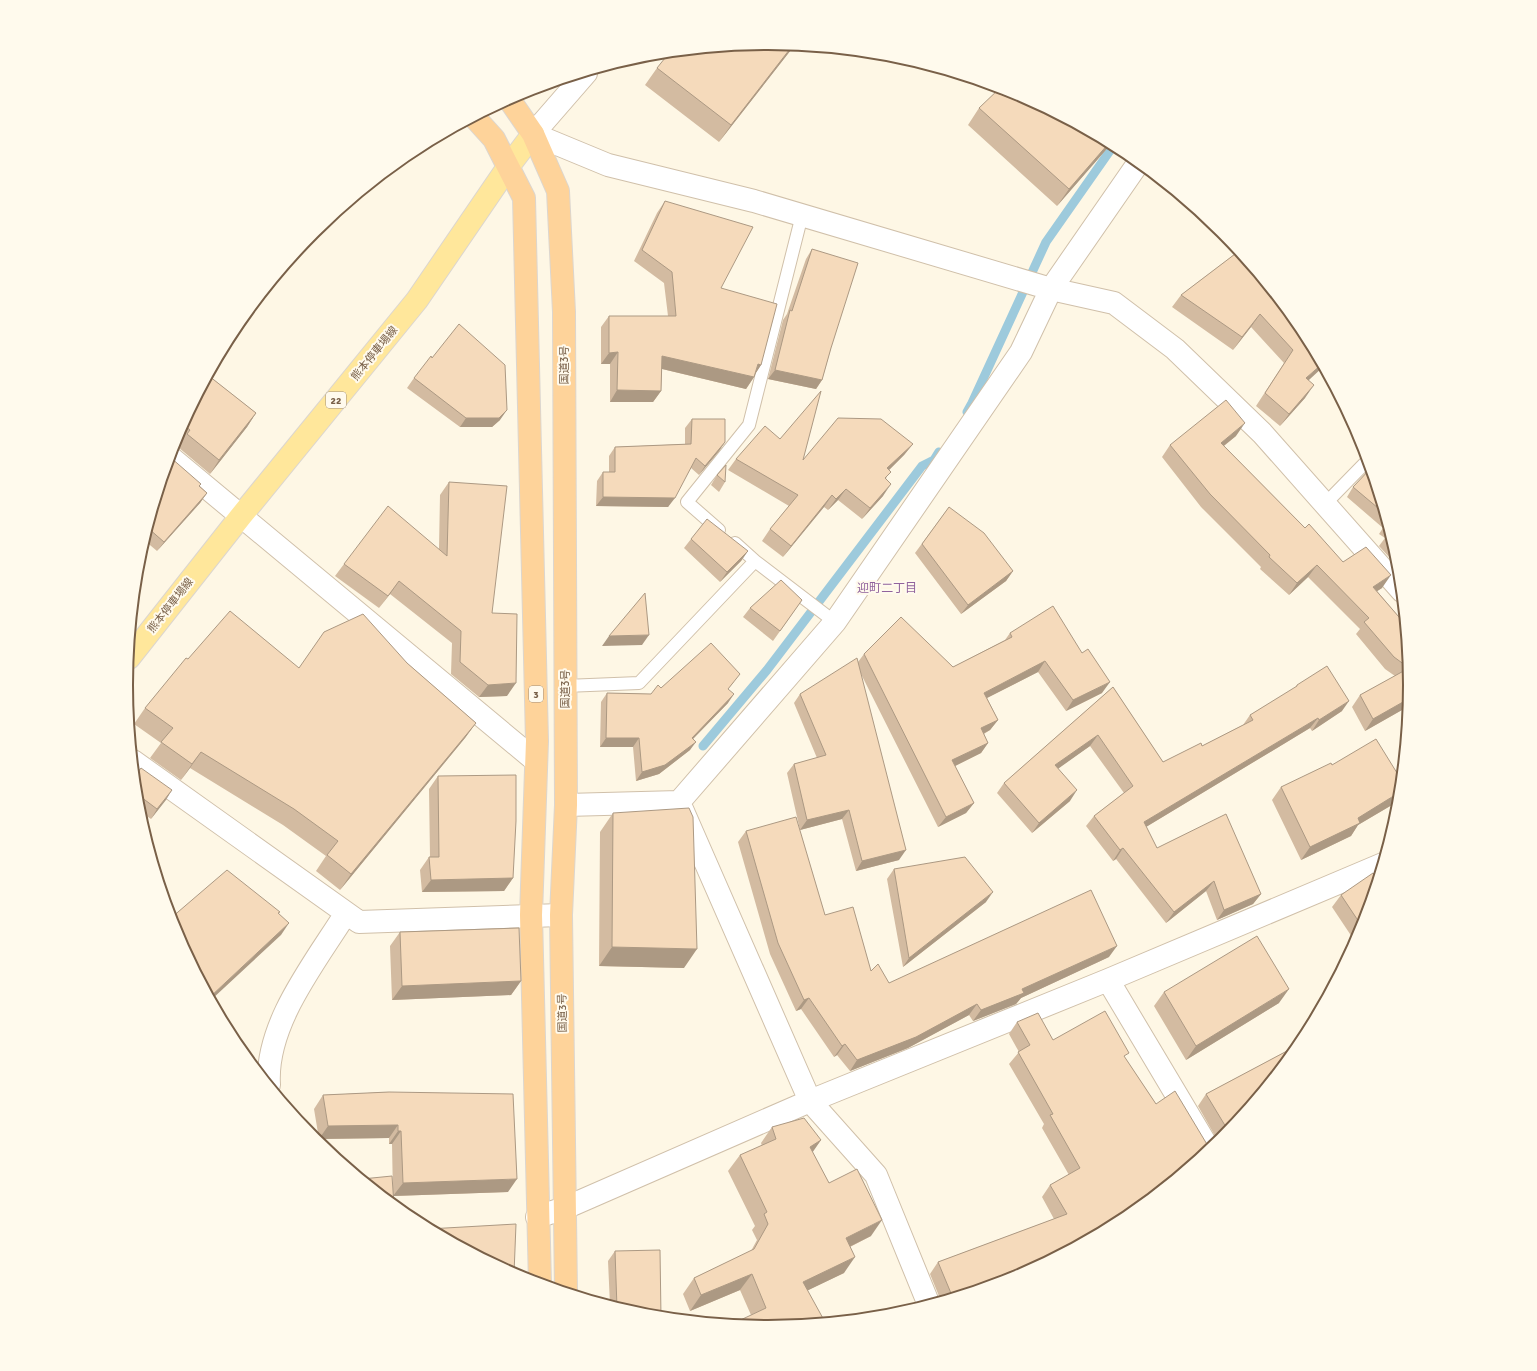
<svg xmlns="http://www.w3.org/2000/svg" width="1537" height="1371" font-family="Signika,'Noto Sans JP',sans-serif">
<rect width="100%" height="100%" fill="#fef7e5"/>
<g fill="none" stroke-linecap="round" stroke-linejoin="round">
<!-- stream -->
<path stroke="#9dcadc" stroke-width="9" d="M 967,412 L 972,403 L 1046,242 L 1114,145
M 703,746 L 767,670 L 922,466 L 934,460 L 939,452"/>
<!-- service casing -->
<g stroke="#d0c0aa" stroke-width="14">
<path id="service" d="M 1325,504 L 1368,460
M 719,530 L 687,502 L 749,425 L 802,215
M 755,561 L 835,622
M 565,686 L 639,683 L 755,561 L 735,543"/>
</g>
<!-- minor casing -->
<g stroke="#d0c0aa" stroke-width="24">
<path id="minor" d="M 533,134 L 608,165 L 754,201 L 1051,289 L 1114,303 L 1175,349 L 1262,433 L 1402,591
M 170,457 L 536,761
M 133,761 L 359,922 L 561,915
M 566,805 L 679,802 L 835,622 L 1021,352 L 1051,289 L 1139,162
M 682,809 L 810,1101 L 876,1175 L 929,1305
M 1108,980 L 1210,1151
M 269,1085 C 265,1024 315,963 346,913
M 537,1217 L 565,1208 L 810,1101 L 1108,980 L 1383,864"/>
</g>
<!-- tertiary casing -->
<g stroke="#d0c0aa" stroke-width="24">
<path id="tertiary" d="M 533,134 L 586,73"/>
</g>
<!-- primary casing -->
<g stroke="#dcd6cf" stroke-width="24">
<path id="primary" d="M 129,658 L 241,516 L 417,300 L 508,167 L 533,134"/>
</g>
<!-- trunk casing -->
<g stroke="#dcd6cf" stroke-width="24">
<path id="trunk" d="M 509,99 L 533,134 L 558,191 L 564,312 L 566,805 L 561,915 L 566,1292
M 475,118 L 494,139 L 524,198 L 537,741 L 531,915 L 540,1284"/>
</g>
<!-- service -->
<use href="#service" stroke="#fff" stroke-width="12"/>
<!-- minor -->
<use href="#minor" stroke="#fff" stroke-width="22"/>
<!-- tertiary -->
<use href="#tertiary" stroke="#fff" stroke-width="22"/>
<!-- primary -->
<use href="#primary" stroke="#ffe79b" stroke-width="22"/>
<!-- trunk -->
<use href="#trunk" stroke="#fed39a" stroke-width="22"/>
</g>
<!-- wall -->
<path fill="#d3bba1" d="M 794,46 L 719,142 L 645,85 L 657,68 Z
M 979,108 L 1111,144 L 1057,206 L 968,125 Z
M 665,201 L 721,288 L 761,365 L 755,374 L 754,377 L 746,389 L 662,369 L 661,391 L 653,402 L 610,402 L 610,364 L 601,364 L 601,327 L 609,316 L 668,316 L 664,283 L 634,261 L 657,213 Z
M 812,249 L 831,348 L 822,380 L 816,389 L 768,379 L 783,320 L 787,314 L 806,259 Z
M 1239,251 L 1303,329 L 1309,380 L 1305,398 L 1280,426 L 1256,406 L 1284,363 L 1251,327 L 1233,350 L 1172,307 L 1181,295 Z
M 209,376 L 256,413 L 247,427 L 210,474 L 178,447 L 181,443 L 175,439 Z
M 414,378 L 500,420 L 492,427 L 460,427 L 407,388 Z
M 692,419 L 725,442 L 719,451 L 699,475 L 691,468 L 668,507 L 596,506 L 597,481 L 603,472 L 609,472 L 609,456 L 615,447 L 685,444 L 685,428 Z
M 1236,436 L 1224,446 L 1305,528 L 1343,562 L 1382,588 L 1377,591 L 1405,624 L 1411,686 L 1409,706 L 1365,731 L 1352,707 L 1360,695 L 1395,676 L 1385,669 L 1356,634 L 1360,629 L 1308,577 L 1289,595 L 1260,569 L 1261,567 L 1201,507 L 1162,457 L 1170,445 Z
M 913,444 L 904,455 L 889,470 L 886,479 L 883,496 L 862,519 L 838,500 L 828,510 L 824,507 L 783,557 L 762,541 L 770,529 L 789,506 L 728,470 L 736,459 L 803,460 Z
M 170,457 L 207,493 L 200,503 L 157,551 L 144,540 Z
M 1371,468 L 1399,560 L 1400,569 L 1379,546 L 1385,538 L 1379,534 L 1383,528 L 1347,497 L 1353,487 Z
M 717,475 L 725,482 L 719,492 L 711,485 Z
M 449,482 L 492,613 L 507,696 L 479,697 L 451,674 L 452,643 L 390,594 L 379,608 L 335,576 L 344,564 L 439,549 L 440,495 Z
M 949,507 L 1013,571 L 1006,581 L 961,614 L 915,553 Z
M 691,539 L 748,551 L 741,561 L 720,582 L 684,548 Z
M 802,600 L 773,641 L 743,617 L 750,608 Z
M 1010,633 L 1102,693 L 1066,711 L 1038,672 L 987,698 L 998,720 L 990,730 L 984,734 L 988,743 L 981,753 L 955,766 L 974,803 L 966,813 L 938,827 L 861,674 L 899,860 L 856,871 L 842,819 L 800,830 L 787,773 L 794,764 L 817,758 L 794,703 L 800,694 L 858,662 L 864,654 L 953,667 L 1005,640 Z
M 188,659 L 299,668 L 407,663 L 476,723 L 465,738 L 340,890 L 316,871 L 326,856 L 283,825 L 190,768 L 181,780 L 150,758 L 161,743 L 134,724 L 145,708 Z
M 734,682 L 728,689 L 728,703 L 693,739 L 690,750 L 659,774 L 636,781 L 633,747 L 600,747 L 601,702 L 607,693 L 651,694 L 661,688 Z
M 1297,685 L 1342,711 L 1312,731 L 1310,728 L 1146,827 L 1157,848 L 1261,894 L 1253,904 L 1217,920 L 1206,891 L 1166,923 L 1116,859 L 1113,861 L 1086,826 L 1094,816 L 1124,793 L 1090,746 L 1058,768 L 1070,801 L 1032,833 L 997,793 L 1004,783 L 1113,687 L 1163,762 L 1202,746 L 1243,725 L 1250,715 L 1295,688 Z
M 1332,765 L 1397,802 L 1358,825 L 1351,836 L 1301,860 L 1272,800 L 1281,787 Z
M 135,776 L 172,790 L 151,819 L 138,810 Z
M 438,776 L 513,878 L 504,891 L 422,892 L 420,870 L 429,857 L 430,857 L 429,789 Z
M 613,813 L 684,968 L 599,966 L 600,832 Z
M 746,831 L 825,915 L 871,971 L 889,983 L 1109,957 L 1021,998 L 1016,1004 L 973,1021 L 969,1015 L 908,1048 L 850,1071 L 837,1055 L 834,1057 L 801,1009 L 796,1011 L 770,954 L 738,842 Z
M 894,869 L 986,902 L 903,967 L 887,879 Z
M 1378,879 L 1362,932 L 1356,943 L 1332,907 L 1341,895 Z
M 400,932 L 521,981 L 511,995 L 392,1000 L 390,946 Z
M 1164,992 L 1279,1003 L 1186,1060 L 1154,1006 Z
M 1017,1022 L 1053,1040 L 1125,1058 L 1156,1104 L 1014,1279 L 941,1301 L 930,1274 L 938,1262 L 1054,1219 L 1042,1197 L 1050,1185 L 1069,1175 L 1042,1128 L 1044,1124 L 1009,1064 L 1019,1052 L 1009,1034 Z
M 1302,1043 L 1223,1140 L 1219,1143 L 1198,1106 L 1206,1094 Z
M 389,1092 L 508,1192 L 393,1196 L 392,1144 L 389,1144 L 389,1138 L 319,1139 L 314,1109 L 323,1095 Z
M 772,1127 L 821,1140 L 812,1152 L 829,1183 L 871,1236 L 850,1247 L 844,1273 L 808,1290 L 751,1315 L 740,1290 L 690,1311 L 683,1294 L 694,1278 L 751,1251 L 757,1240 L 752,1230 L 755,1226 L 728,1171 L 740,1155 L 762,1146 L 761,1143 Z
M 615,1251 L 643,1316 L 610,1305 L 608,1261 Z"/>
<!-- shaded-wall -->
<path fill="#ac9983" d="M 793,45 L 794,46 L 719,142 L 731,125 Z
M 1109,143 L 1111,144 L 1057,206 L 1069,189 Z
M 1260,314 L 1251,327 L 1233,350 L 1242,337 Z
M 618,352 L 610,364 L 601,364 L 609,353 Z
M 662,356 L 754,377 L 746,389 L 654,367 Z
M 758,364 L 761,365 L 754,376 Z
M 1322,364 L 1323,367 L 1297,391 L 1306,378 Z
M 775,370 L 822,380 L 816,389 L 768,379 Z
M 1314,385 L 1305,398 L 1280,426 L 1289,414 Z
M 617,390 L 661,391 L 653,402 L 610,402 Z
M 507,410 L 500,420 L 492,427 L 460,427 L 466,418 Z
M 256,413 L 247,427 L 210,474 L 219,460 Z
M 1245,423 L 1236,436 L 1212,455 L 1221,443 Z
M 725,442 L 719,451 L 699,475 L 705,466 Z
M 913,444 L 904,455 L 879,480 L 887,468 Z
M 891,484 L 883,496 L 862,519 L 870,508 Z
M 846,489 L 838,500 L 828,510 L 836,499 Z
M 207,493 L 200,503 L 157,551 L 164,542 Z
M 832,495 L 824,507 L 783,557 L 791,546 Z
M 603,497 L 675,498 L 668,507 L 596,506 Z
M 748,551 L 741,561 L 720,582 L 727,572 Z
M 1317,565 L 1308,577 L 1289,595 L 1297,583 Z
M 1013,571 L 1006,581 L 961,614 L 968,605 Z
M 1391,575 L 1382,588 L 1365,599 L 1373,587 Z
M 399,581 L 390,594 L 379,608 L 388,596 Z
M 649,635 L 642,645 L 602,646 L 609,636 Z
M 1045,661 L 1038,672 L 977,703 L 984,693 Z
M 1110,682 L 1102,693 L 1066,711 L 1073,700 Z
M 516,683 L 507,696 L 479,697 L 488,685 Z
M 734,694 L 728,703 L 686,746 L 692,738 Z
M 1410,698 L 1409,706 L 1365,731 L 1373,719 Z
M 1349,701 L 1342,711 L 1312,731 L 1319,720 Z
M 1318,718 L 1310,728 L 1136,833 L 1144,822 Z
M 998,720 L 990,730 L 973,739 L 981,728 Z
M 476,723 L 465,738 L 340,890 L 351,874 Z
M 1098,735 L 1090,746 L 1048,776 L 1055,765 Z
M 606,738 L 639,738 L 633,747 L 600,747 Z
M 696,742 L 690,750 L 659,774 L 636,781 L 642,772 Z
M 988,743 L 981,753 L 945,771 L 952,760 Z
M 201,752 L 190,768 L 181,780 L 192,764 Z
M 172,790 L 166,800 L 151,819 L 157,809 Z
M 1077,790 L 1070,801 L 1032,833 L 1039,823 Z
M 1400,792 L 1400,798 L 1397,802 L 1358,825 L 1351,836 L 1301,860 L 1310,847 Z
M 974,803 L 966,813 L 938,827 L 946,817 Z
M 849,810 L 842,819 L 800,830 L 807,820 Z
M 1123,848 L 1116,859 L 1113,861 L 1120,850 Z
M 906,850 L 899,860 L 856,871 L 862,861 Z
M 513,878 L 504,891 L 422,892 L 431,880 Z
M 1214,881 L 1206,891 L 1166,923 L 1174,912 Z
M 993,892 L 986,902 L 903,967 L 909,958 Z
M 1261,894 L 1253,904 L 1217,920 L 1224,910 Z
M 289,923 L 281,935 L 211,1000 L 210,997 Z
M 1117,946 L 1109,957 L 1021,998 L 1016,1004 L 973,1021 L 981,1010 L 1022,989 Z
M 612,947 L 697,949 L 684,968 L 599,966 Z
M 521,981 L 511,995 L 392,1000 L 402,986 Z
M 1289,989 L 1279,1003 L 1186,1060 L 1196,1046 Z
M 809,998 L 801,1009 L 796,1011 L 804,1000 Z
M 977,1004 L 969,1015 L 908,1048 L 850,1071 L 857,1060 Z
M 845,1044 L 837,1055 L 834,1057 L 842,1046 Z
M 398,1125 L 389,1138 L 319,1139 L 328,1126 Z
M 398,1131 L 401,1131 L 392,1144 L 389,1144 Z
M 821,1140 L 810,1156 L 810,1147 Z
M 517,1179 L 508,1192 L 393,1196 L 403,1183 Z
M 882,1220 L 871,1236 L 835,1254 L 846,1238 Z
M 855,1257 L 844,1273 L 792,1298 L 803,1282 Z
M 752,1274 L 740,1290 L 690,1311 L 701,1295 Z"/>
<!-- building -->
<path fill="#f5dabb" stroke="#ac9983" d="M 769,43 L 793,45 L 731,125 L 657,68 L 669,53 Z
M 1000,88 L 1015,92 L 1109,143 L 1069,189 L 979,108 Z
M 665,201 L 753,227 L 721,288 L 777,304 L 761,365 L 758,364 L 754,377 L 662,356 L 661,391 L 617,390 L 618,352 L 609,353 L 609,316 L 676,316 L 672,272 L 642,250 Z
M 812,249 L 858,263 L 831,348 L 822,380 L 775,370 L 790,310 L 792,311 Z
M 1239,251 L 1303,329 L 1322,364 L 1306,378 L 1314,385 L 1289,414 L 1265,393 L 1293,350 L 1260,314 L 1242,337 L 1181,295 Z
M 459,324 L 505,365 L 507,410 L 499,418 L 466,418 L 414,378 L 431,356 L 432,358 Z
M 209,376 L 256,413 L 219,460 L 187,434 L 190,430 L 183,424 Z
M 821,391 L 803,460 L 838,418 L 881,419 L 913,444 L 887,468 L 891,472 L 885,478 L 891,484 L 870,508 L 846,489 L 836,499 L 832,495 L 791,546 L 770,529 L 798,495 L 736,459 L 765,426 L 780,439 Z
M 1226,400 L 1245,423 L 1221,443 L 1305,528 L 1309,524 L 1343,562 L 1366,547 L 1391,575 L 1373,587 L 1405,624 L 1409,668 L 1394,657 L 1364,622 L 1369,618 L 1317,565 L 1297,583 L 1269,557 L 1270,555 L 1210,494 L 1170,445 Z
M 692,419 L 725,419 L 725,442 L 705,466 L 696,458 L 675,498 L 603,497 L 603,472 L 615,472 L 615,447 L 691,444 Z
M 170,457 L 201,484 L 199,486 L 207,493 L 164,542 L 148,528 Z
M 726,465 L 725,482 L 717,475 Z
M 1371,468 L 1384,513 L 1353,487 Z
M 449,482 L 507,486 L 492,613 L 517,614 L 516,683 L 488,685 L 460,662 L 461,631 L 399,581 L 388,596 L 344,564 L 388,506 L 447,556 Z
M 949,507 L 984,533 L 1013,571 L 968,605 L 922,544 Z
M 707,519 L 748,551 L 727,572 L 691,539 Z
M 1391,534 L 1395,547 L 1386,537 Z
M 781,580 L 802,600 L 780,631 L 750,608 Z
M 645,593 L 649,635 L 609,636 Z
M 1053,606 L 1082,653 L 1088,649 L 1110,682 L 1073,700 L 1045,661 L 984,693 L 998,720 L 981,728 L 988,743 L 952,760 L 974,803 L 946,817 L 864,654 L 901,617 L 953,667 L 1012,637 L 1010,633 Z
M 230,611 L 299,668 L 324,632 L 363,614 L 407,663 L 476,723 L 351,874 L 327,855 L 338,841 L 294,809 L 201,752 L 192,764 L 161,742 L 173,728 L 145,708 L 186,658 L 188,659 Z
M 711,643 L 740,674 L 728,689 L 734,694 L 692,738 L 696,742 L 665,765 L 642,772 L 639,738 L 606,738 L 607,693 L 651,694 L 658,685 L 661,688 Z
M 857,658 L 906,850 L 862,861 L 849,810 L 807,820 L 794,764 L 826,755 L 800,694 Z
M 1327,666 L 1349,701 L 1319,720 L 1318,718 L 1144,822 L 1157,848 L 1226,814 L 1261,894 L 1224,910 L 1214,881 L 1174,912 L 1123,848 L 1120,850 L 1094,816 L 1133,786 L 1098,735 L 1055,765 L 1077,790 L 1039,823 L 1004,783 L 1113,687 L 1163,762 L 1201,743 L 1202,746 L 1253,720 L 1250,715 L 1297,686 L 1297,685 Z
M 1409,668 L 1411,686 L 1410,698 L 1373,719 L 1360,695 Z
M 1376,739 L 1402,781 L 1400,792 L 1358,818 L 1360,823 L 1310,847 L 1281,787 L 1331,763 L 1332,765 Z
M 141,768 L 172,790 L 157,809 L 137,794 L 135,776 Z
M 516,775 L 516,821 L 513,878 L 431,880 L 429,857 L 439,857 L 438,776 Z
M 689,808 L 693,817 L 697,949 L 612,947 L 613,813 Z
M 796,817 L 825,915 L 853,907 L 871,971 L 878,964 L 889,983 L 1091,890 L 1117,946 L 1022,989 L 1024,993 L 981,1010 L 977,1004 L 916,1037 L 857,1060 L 845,1044 L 842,1046 L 809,998 L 804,1000 L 778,943 L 746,831 Z
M 965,857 L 993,892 L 909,958 L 894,869 Z
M 227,870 L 280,912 L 278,913 L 289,923 L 210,997 L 175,931 L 171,918 Z
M 1373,873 L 1378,879 L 1363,928 L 1341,895 Z
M 519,928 L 521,981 L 402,986 L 400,932 Z
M 1257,936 L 1289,989 L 1196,1046 L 1164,992 Z
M 1105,1011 L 1129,1053 L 1124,1056 L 1156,1104 L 1175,1091 L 1208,1146 L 1212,1149 L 1125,1220 L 1014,1279 L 953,1298 L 938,1262 L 1067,1214 L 1050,1185 L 1080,1168 L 1050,1115 L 1053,1114 L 1018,1052 L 1030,1045 L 1017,1022 L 1038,1013 L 1053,1040 Z
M 1302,1043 L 1229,1132 L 1206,1094 Z
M 252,1064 L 258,1064 L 259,1072 Z
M 389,1092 L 513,1094 L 517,1179 L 403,1183 L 401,1131 L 398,1131 L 398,1125 L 328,1126 L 323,1095 Z
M 804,1118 L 821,1140 L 810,1147 L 829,1183 L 857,1169 L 882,1220 L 846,1238 L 855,1257 L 803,1282 L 825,1322 L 768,1328 L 732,1324 L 766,1308 L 752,1274 L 701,1295 L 694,1278 L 754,1249 L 768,1224 L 764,1214 L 767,1212 L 740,1155 L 776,1139 L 772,1127 Z
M 392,1176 L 394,1205 L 362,1179 Z
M 516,1224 L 514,1274 L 428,1229 Z
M 660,1250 L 661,1317 L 660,1317 L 643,1316 L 617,1308 L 615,1251 Z
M 915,1308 L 916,1309 L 894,1316 L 893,1314 Z"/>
<g text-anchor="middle" stroke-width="4" stroke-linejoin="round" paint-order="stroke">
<!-- shield labels -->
<g fill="#fffaed" stroke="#a18e7a" stroke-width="1">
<rect x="326" y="392" width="20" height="16" rx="3"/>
<rect x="529" y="686" width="14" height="16" rx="3"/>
</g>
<g font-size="10" font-weight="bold" fill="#796048">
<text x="336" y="404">22</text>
<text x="536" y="698">3</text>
</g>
<!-- street labels -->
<g font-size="11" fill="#796048" stroke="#fffaed">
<text transform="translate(374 353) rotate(-51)" y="4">熊本停車場線</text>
<text transform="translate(564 365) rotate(-90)" y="4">国道3号</text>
<text transform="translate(170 605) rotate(-52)" y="4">熊本停車場線</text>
<text transform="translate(565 689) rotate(-90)" y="4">国道3号</text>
<text transform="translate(562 1013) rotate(-91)" y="4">国道3号</text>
</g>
<!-- neighbourhood labels -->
<g font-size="12" fill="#91639d" stroke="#fffaed">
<text x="887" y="592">迎町二丁目</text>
</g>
</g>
<!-- crop -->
<path d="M0 0H1537V1371H0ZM133 685a635 635 0 1 1 1270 0a635 635 0 1 1-1270 0Z" fill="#fffaed" fill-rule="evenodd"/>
<path fill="none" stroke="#796048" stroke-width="2" d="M133 685a635 635 0 1 1 1270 0a635 635 0 1 1-1270 0Z"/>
</svg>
